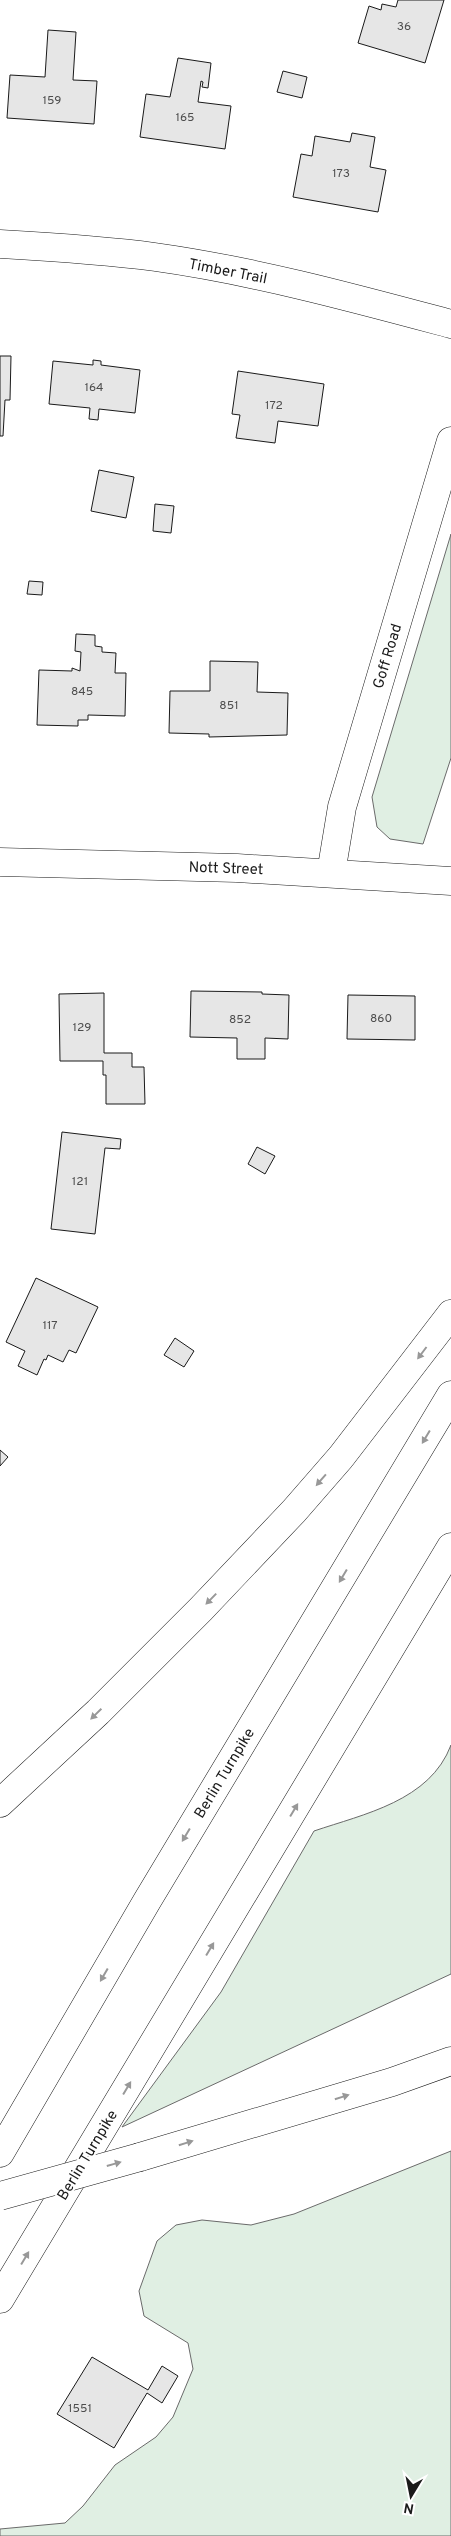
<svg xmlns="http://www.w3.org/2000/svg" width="451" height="2536" font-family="Overpass,sans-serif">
<rect width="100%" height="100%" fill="#fff"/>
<!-- green -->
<path fill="#e0efe3" stroke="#6a6a6a" d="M 451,534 L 451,758 L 423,844 L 390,839 L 377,827 L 372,797 Z
M 451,1745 L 451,1974 L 122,2127 L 221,1992 L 314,1831 C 364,1814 430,1801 451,1745 Z
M 451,2151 L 451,2536 L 0,2536 L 0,2529 L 65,2523 L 83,2506 L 115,2465 L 156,2437 L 173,2417 L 193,2369 L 188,2343 L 144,2316 L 139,2291 L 157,2241 L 176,2225 L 202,2220 L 251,2225 L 294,2214 Z"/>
<!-- building -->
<path fill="#e6e6e6" stroke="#1a1a1a" d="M 398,0 L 444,0 L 425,63 L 358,43 L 369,6 L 381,10 L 382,4 L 396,7 Z
M 48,30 L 76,32 L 73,80 L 97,81 L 94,124 L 7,118 L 10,75 L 45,77 Z
M 178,58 L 211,63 L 208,88 L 202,87 L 203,82 L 201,81 L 198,102 L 231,106 L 225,149 L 140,137 L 146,94 L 170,97 Z
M 283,71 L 307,77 L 302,98 L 277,92 Z
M 352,133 L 375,137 L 370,167 L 386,170 L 378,212 L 293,197 L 301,154 L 312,156 L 315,136 L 350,142 Z
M 0,356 L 11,356 L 10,400 L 5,400 L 3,436 L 0,436 Z
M 93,360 L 101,361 L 101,365 L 140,370 L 135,413 L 99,409 L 98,420 L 89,419 L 90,408 L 49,404 L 53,361 L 93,365 Z
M 238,371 L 324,384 L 318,426 L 278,421 L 275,443 L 236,438 L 240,415 L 232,414 Z
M 99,470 L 134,477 L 126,518 L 91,511 Z
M 155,504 L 174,506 L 171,533 L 153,531 Z
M 29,581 L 43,582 L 42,595 L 27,594 Z
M 76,634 L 95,635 L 95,646 L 102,647 L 102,652 L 116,653 L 115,673 L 126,673 L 125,716 L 88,715 L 88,720 L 78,720 L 78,726 L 37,725 L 39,670 L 72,671 L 72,668 L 80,671 L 81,652 L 75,651 Z
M 210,661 L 258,662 L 257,692 L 288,693 L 287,735 L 209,737 L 209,734 L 169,733 L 170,691 L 210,691 Z
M 191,991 L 262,992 L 262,994 L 289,995 L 288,1039 L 265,1038 L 265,1059 L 237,1059 L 237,1038 L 190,1037 Z
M 104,993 L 104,1053 L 132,1053 L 132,1067 L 144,1067 L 145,1104 L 106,1104 L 106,1075 L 103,1075 L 103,1061 L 60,1061 L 59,994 Z
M 348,995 L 415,996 L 415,1040 L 347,1039 Z
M 62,1132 L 121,1139 L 120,1149 L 105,1148 L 95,1234 L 51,1229 Z
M 257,1147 L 275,1156 L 265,1174 L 248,1164 Z
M 36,1278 L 98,1307 L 76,1353 L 69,1350 L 63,1362 L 48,1355 L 46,1360 L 44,1359 L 37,1375 L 18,1366 L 25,1351 L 6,1342 Z
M 175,1338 L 194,1351 L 184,1367 L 164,1355 Z
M 0,1450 L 8,1457 L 0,1466 Z
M 92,2357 L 148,2390 L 162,2366 L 178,2376 L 162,2403 L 147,2393 L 114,2448 L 57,2414 Z"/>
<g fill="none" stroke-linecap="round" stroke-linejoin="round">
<!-- street casing -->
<g stroke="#1a1a1a" stroke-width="29">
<path id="street" d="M 0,244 C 52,247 103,250 155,257 C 255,271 354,298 451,324"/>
</g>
<!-- secondary casing -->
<g stroke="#1a1a1a" stroke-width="29">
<path id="secondary" d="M 0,862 L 237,868 L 451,881
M 331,873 L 342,807 L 451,441
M 0,2153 L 147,1901 L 451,1395
M 0,2299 L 451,1547"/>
</g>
<!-- highway casing -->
<g stroke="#1a1a1a" stroke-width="29">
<path id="highway" d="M 0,1803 L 98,1712 L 201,1609 L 294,1511 L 341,1457 L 451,1314
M 140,2157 L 392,2082 L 451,2061"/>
</g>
<!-- street -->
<use href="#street" stroke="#fff" stroke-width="28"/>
<!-- secondary -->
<use href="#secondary" stroke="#fff" stroke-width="28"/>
<!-- highway -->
<use href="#highway" stroke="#fff" stroke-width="28"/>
<!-- highway-bridge casing -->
<g stroke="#1a1a1a" stroke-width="29" stroke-linecap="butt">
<path id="highway-bridge" d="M 0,2196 L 140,2157"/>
</g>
<!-- highway-bridge -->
<use href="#highway-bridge" stroke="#fff" stroke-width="28"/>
</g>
<!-- one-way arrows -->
<defs><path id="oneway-solid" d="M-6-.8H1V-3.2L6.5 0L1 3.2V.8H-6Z" transform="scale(1.25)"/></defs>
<g fill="#989898">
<use href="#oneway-solid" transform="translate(422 1353) rotate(127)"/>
<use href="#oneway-solid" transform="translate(426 1437) rotate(121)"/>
<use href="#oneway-solid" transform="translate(321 1480) rotate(131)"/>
<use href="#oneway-solid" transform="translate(343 1576) rotate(121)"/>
<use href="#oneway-solid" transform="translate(211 1599) rotate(134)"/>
<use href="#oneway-solid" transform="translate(96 1714) rotate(136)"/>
<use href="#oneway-solid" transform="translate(294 1810) rotate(-59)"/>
<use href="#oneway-solid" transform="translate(186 1835) rotate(121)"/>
<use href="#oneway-solid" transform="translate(210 1949) rotate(-59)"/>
<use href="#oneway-solid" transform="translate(104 1975) rotate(120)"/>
<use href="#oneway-solid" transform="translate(127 2088) rotate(-59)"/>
<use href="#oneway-solid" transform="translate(342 2097) rotate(-17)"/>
<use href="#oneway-solid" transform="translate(186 2143) rotate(-17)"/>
<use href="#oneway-solid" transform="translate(114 2164) rotate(-16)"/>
<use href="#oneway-solid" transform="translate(25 2258) rotate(-59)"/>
</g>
<g text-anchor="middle" stroke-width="4" stroke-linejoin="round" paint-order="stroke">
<!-- number labels -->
<g font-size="12" fill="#4d4d4d">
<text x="404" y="30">36</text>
<text x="52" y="104">159</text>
<text x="185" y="121">165</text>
<text x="341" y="177">173</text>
<text x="94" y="391">164</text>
<text x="274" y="409">172</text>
<text x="82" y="695">845</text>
<text x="229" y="709">851</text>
<text x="381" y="1022">860</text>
<text x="240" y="1023">852</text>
<text x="82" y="1031">129</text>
<text x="80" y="1185">121</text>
<text x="50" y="1329">117</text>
<text x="80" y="2412">1551</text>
</g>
<!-- street labels -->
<g font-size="15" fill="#1a1a1a" stroke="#fff">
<text transform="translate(228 271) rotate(11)" y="5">Timber Trail</text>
<text transform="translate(387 656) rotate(-73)" y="5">Goff Road</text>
<text transform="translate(226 868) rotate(2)" y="5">Nott Street</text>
<text transform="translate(224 1773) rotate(-59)" y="5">Berlin Turnpike</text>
<text transform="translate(87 2155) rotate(-59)" y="5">Berlin Turnpike</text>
</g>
</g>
<!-- north arrow -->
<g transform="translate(411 2496) rotate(190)" stroke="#ffffff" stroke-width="4" paint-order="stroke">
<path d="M0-4L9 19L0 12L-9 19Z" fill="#1a1a1a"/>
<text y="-8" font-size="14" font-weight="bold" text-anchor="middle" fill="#1a1a1a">N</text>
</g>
</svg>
